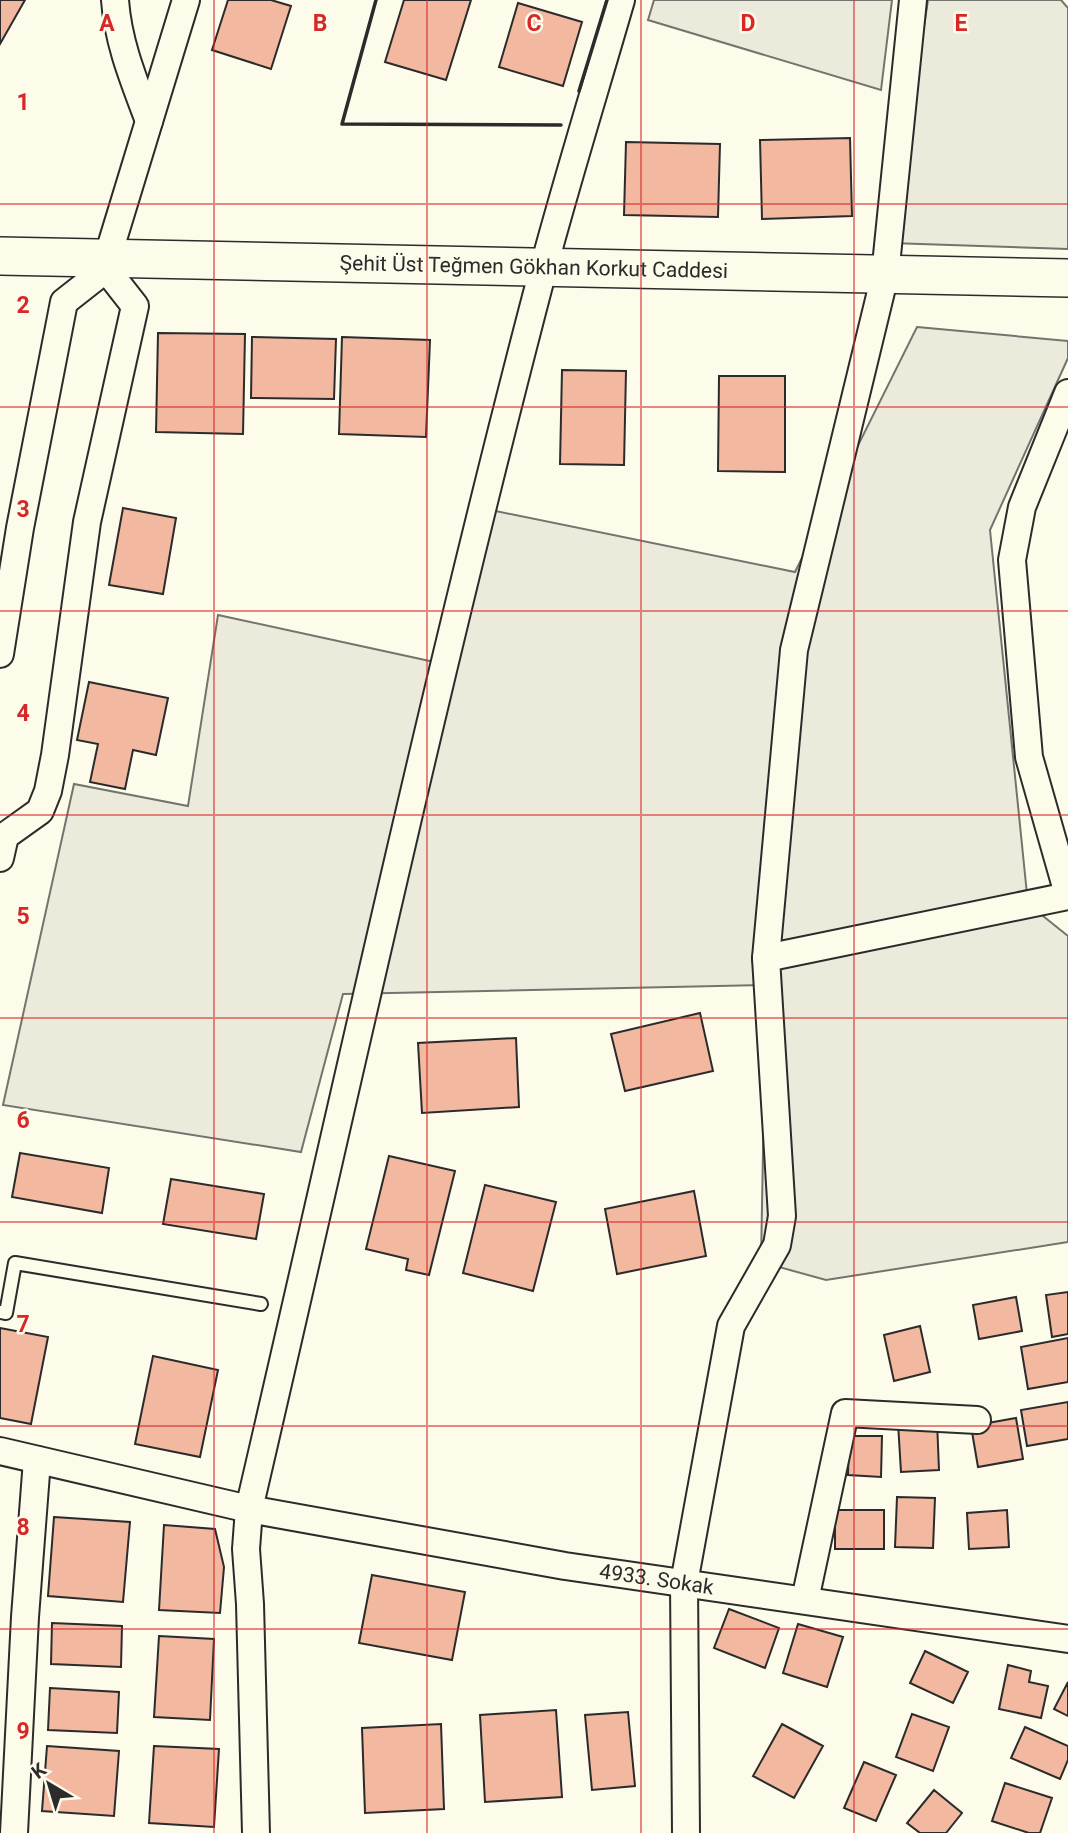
<svg xmlns="http://www.w3.org/2000/svg" width="1068" height="1833" font-family="Roboto,sans-serif">
<rect width="100%" height="100%" fill="#fdfbea"/>
<!-- green -->
<path fill="#ecebdb" stroke="#74746e" stroke-width="2" d="M 654,0 L 892,0 L 881,90 L 648,20 Z
M 928,0 L 1061,0 L 1068,8 L 1068,249 L 891,243 Z
M 917,327 L 1068,341 L 1068,358 L 990,530 L 1028,904 L 1068,936 L 1068,1242 L 826,1280 L 761,1262 L 766,985 L 343,994 L 301,1152 L 3,1105 L 74,784 L 188,806 L 218,615 L 439,663 L 481,508 L 795,572 Z"/>
<!-- building -->
<path fill="#f2b8a0" stroke="#2b2b2b" stroke-width="2" d="M 0,0 L 25,0 L 0,44 Z
M 228,0 L 271,0 L 291,6 L 271,69 L 212,50 Z
M 404,0 L 471,0 L 446,80 L 385,62 Z
M 518,3 L 582,22 L 563,86 L 499,67 Z
M 850,138 L 852,216 L 762,219 L 760,140 Z
M 626,142 L 720,144 L 718,217 L 624,215 Z
M 158,333 L 245,334 L 243,434 L 156,432 Z
M 252,337 L 336,339 L 334,399 L 251,398 Z
M 342,337 L 430,340 L 426,437 L 339,434 Z
M 562,370 L 626,371 L 624,465 L 560,464 Z
M 719,376 L 785,376 L 785,472 L 718,471 Z
M 123,508 L 176,518 L 163,594 L 109,585 Z
M 89,682 L 168,698 L 156,755 L 133,750 L 125,789 L 90,782 L 98,744 L 77,740 Z
M 700,1013 L 713,1071 L 625,1091 L 611,1034 Z
M 516,1038 L 519,1107 L 422,1113 L 418,1043 Z
M 20,1153 L 109,1168 L 102,1213 L 12,1197 Z
M 389,1156 L 455,1171 L 429,1275 L 406,1270 L 408,1259 L 366,1249 Z
M 171,1179 L 264,1194 L 256,1239 L 163,1224 Z
M 485,1185 L 556,1202 L 533,1291 L 463,1273 Z
M 694,1191 L 706,1256 L 617,1274 L 605,1209 Z
M 1068,1292 L 1068,1334 L 1052,1337 L 1046,1295 Z
M 1016,1297 L 1022,1331 L 979,1339 L 973,1305 Z
M 920,1326 L 930,1372 L 894,1381 L 884,1335 Z
M 0,1328 L 48,1337 L 31,1424 L 0,1418 Z
M 1068,1338 L 1068,1382 L 1028,1389 L 1021,1347 Z
M 153,1356 L 218,1370 L 200,1457 L 135,1444 Z
M 1068,1402 L 1068,1439 L 1027,1446 L 1021,1410 Z
M 1016,1418 L 1023,1459 L 978,1467 L 971,1426 Z
M 937,1421 L 939,1470 L 901,1472 L 898,1423 Z
M 849,1436 L 882,1436 L 881,1477 L 848,1475 Z
M 897,1497 L 935,1498 L 933,1548 L 895,1547 Z
M 835,1510 L 884,1510 L 884,1549 L 835,1549 Z
M 1007,1510 L 1009,1547 L 969,1549 L 967,1513 Z
M 54,1517 L 130,1522 L 123,1602 L 48,1596 Z
M 164,1525 L 215,1529 L 224,1567 L 220,1613 L 159,1610 Z
M 372,1575 L 465,1592 L 452,1660 L 359,1643 Z
M 729,1609 L 779,1628 L 765,1668 L 714,1648 Z
M 52,1623 L 122,1626 L 121,1667 L 51,1664 Z
M 798,1624 L 843,1637 L 827,1687 L 783,1673 Z
M 159,1636 L 214,1639 L 210,1720 L 154,1717 Z
M 925,1651 L 968,1672 L 953,1703 L 910,1683 Z
M 1008,1665 L 1031,1671 L 1029,1682 L 1048,1686 L 1041,1718 L 999,1709 Z
M 1068,1682 L 1068,1716 L 1054,1709 Z
M 50,1688 L 119,1692 L 117,1733 L 48,1730 Z
M 556,1710 L 562,1797 L 485,1802 L 480,1715 Z
M 628,1712 L 635,1786 L 592,1790 L 585,1715 Z
M 912,1714 L 949,1727 L 933,1771 L 896,1757 Z
M 441,1724 L 444,1809 L 365,1813 L 362,1728 Z
M 782,1724 L 823,1746 L 794,1798 L 753,1776 Z
M 1025,1727 L 1068,1746 L 1068,1760 L 1060,1779 L 1011,1758 Z
M 47,1746 L 119,1751 L 114,1816 L 42,1811 Z
M 154,1746 L 219,1749 L 214,1827 L 149,1823 Z
M 864,1762 L 896,1775 L 876,1821 L 844,1808 Z
M 1005,1783 L 1052,1798 L 1040,1833 L 1029,1833 L 992,1821 Z
M 934,1790 L 962,1813 L 946,1833 L 920,1833 L 907,1823 Z"/>
<g fill="none" stroke-linecap="round" stroke-linejoin="round">
<!-- lane casing -->
<g stroke="#2b2b2b" stroke-width="16">
<path id="lane" d="M 0,1312 L 6,1313 L 15,1263 L 261,1304"/>
</g>
<!-- street casing -->
<g stroke="#2b2b2b" stroke-width="30">
<g id="street">
<path d="M 115,0 C 118,43 134,81 149,121"/>
<path d="M 1068,393 L 1022,507 L 1012,560 L 1029,757 L 1068,894"/>
<path d="M 0,654 L 20,528 L 64,302 L 106,269"/>
<path d="M 0,858 L 5,836 L 40,811 L 48,791 L 55,755 L 87,522 L 135,306 L 106,269 L 107,259 L 186,0"/>
<path d="M 766,958 L 794,650 L 885,275 L 913,0"/>
<path d="M 0,1451 L 249,1509 C 345,1096 435,681 543,270 C 567,180 595,90 621,0"/>
<path d="M 805,1600 L 845,1413 L 977,1420"/>
<path d="M 14,1833 L 25,1617 L 37,1460"/>
<path id="s1" d="M 256,1833 L 250,1604 L 246,1549 L 249,1509 L 565,1566 L 1068,1639"/>
<path d="M 686,1833 L 684,1583 L 731,1326 L 777,1245 L 782,1216 L 766,958 L 1068,896"/>
</g>
</g>
<!-- secondary casing -->
<g stroke="#2b2b2b" stroke-width="40">
<g id="secondary">
<path id="s2" d="M 0,256 L 1068,278"/>
</g>
</g>
<!-- lane -->
<use href="#lane" stroke="#fdfbea" stroke-width="12"/>
<!-- street -->
<use href="#street" stroke="#fdfbea" stroke-width="26"/>
<!-- secondary -->
<use href="#secondary" stroke="#fdfbea" stroke-width="37"/>
<!-- wall -->
<path stroke="#2b2b2b" stroke-width="3.5" d="M 376,0 L 342,124 L 561,125
M 579,91 L 607,0"/>
</g>
<!-- grid -->
<path fill="none" stroke="#d62828" stroke-width="2" stroke-opacity="0.55" d="M 214,0 L 214,1833M 427,0 L 427,1833M 641,0 L 641,1833M 854,0 L 854,1833M 0,204 L 1068,204M 0,407 L 1068,407M 0,611 L 1068,611M 0,815 L 1068,815M 0,1018 L 1068,1018M 0,1222 L 1068,1222M 0,1426 L 1068,1426M 0,1629 L 1068,1629"/>
<g text-anchor="middle" stroke-width="5" stroke-linejoin="round" paint-order="stroke">
<!-- street labels -->
<g font-size="21" fill="#2b2b2b" stroke="#fdfbea">
<text dy="7" stroke="none"><textPath href="#s2" startOffset="534">Şehit Üst Teğmen Gökhan Korkut Caddesi</textPath></text>
<text dy="7" stroke="none"><textPath href="#s1" startOffset="738">4933. Sokak</textPath></text>
</g>
</g>
<g font-size="23" text-anchor="middle" font-weight="bold" fill="#d62828" stroke="#fdfbea" stroke-width="5" stroke-linejoin="round" paint-order="stroke">
<text x="107" y="31">A</text>
<text x="320" y="31">B</text>
<text x="534" y="31">C</text>
<text x="748" y="31">D</text>
<text x="961" y="31">E</text>
<text x="23" y="110">1</text>
<text x="23" y="313">2</text>
<text x="23" y="517">3</text>
<text x="23" y="721">4</text>
<text x="23" y="924">5</text>
<text x="23" y="1128">6</text>
<text x="23" y="1332">7</text>
<text x="23" y="1535">8</text>
<text x="23" y="1739">9</text>
</g>
<!-- north arrow -->
<g transform="translate(49 1784) rotate(322)" stroke="#fdfbea" stroke-width="5" paint-order="stroke">
<path d="M0-5L12 26L0 18L-12 26Z" fill="#2b2b2b"/>
<text y="-10" font-size="19" font-weight="bold" text-anchor="middle" fill="#2b2b2b">K</text>
</g>
</svg>
